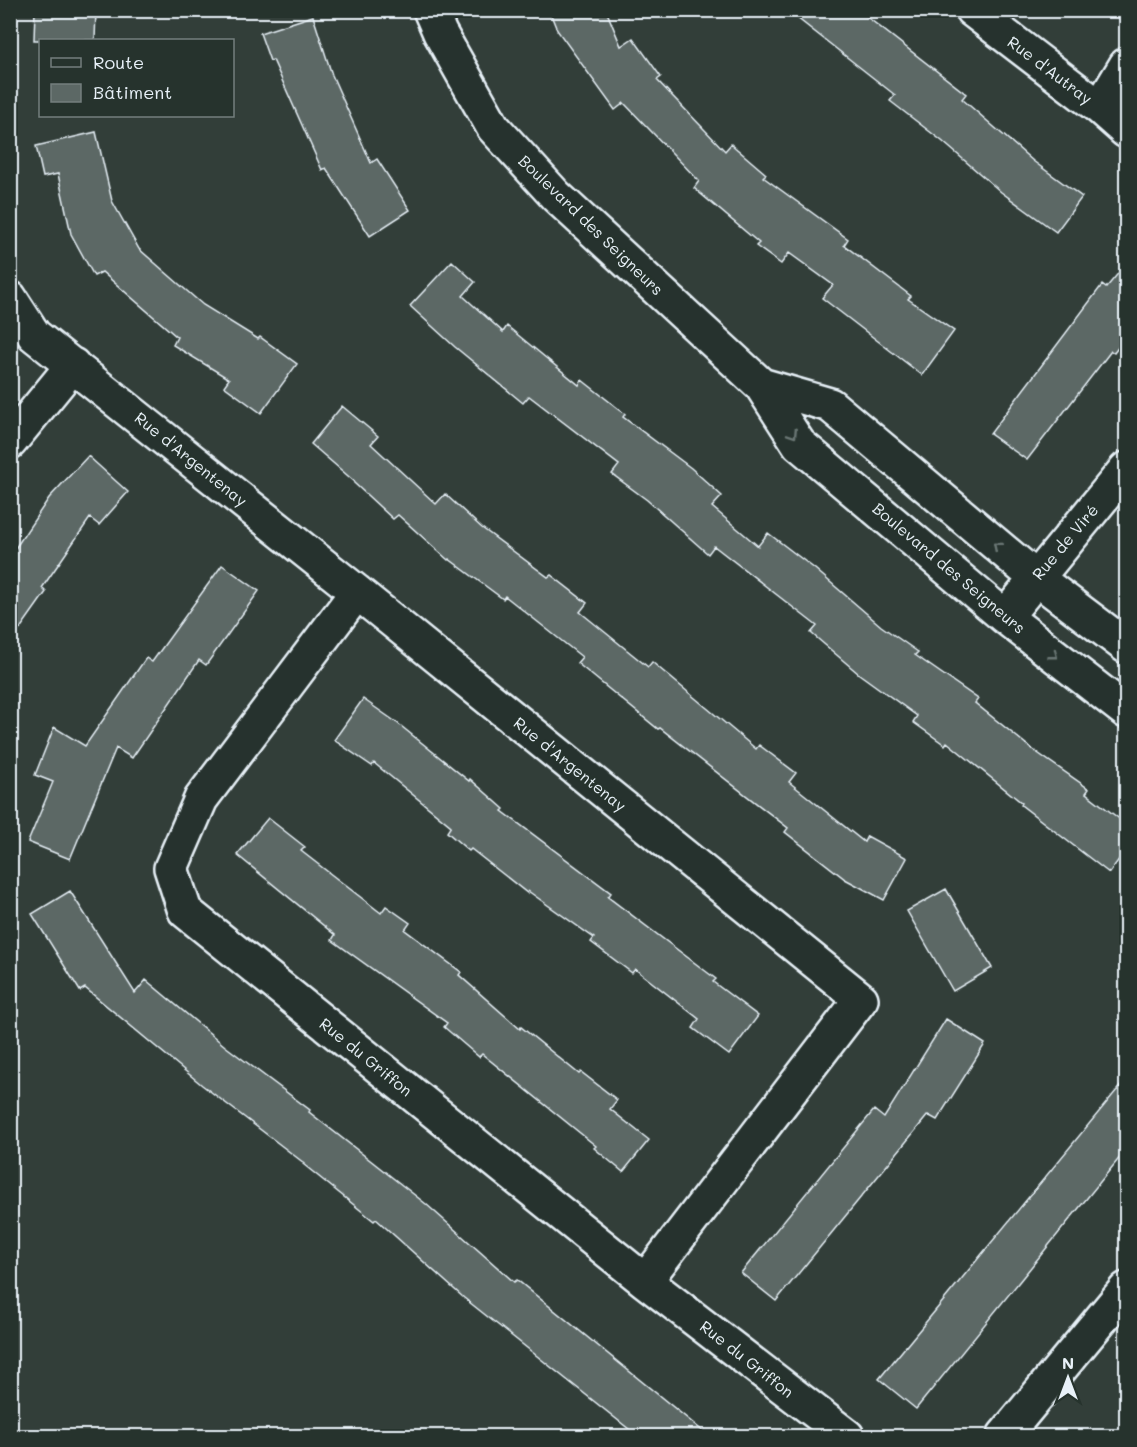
<svg xmlns="http://www.w3.org/2000/svg" width="1137" height="1447" font-family="Mali,sans-serif">
<rect width="100%" height="100%" fill="#323e39"/>
<filter id="ink" filterUnits="userSpaceOnUse"><feTurbulence type="fractalNoise" baseFrequency=".0167" numOctaves="2"/><feDisplacementMap in="SourceGraphic" scale="12" xChannelSelector="R" yChannelSelector="G"/><feConvolveMatrix kernelMatrix="1 2 1 2 8 2 1 2 1" color-interpolation-filters="sRGB"/></filter>
<g filter="url(#ink)">
<!-- building -->
<path fill="#5c6865" stroke="#e8f1f8" stroke-width="1.5" d="M 35,10 L 96,10 L 95,40 L 34,40 Z
M 549,10 L 606,10 L 621,46 L 633,38 L 661,77 L 657,80 L 725,151 L 731,144 L 766,174 L 763,177 L 848,239 L 844,245 L 911,296 L 908,299 L 954,331 L 922,375 L 822,298 L 833,285 L 789,253 L 781,264 L 756,246 L 759,243 L 694,188 L 699,181 L 624,103 L 615,110 L 557,30 Z
M 787,10 L 858,10 L 966,94 L 962,99 L 1033,161 L 1082,197 L 1056,232 L 1001,192 L 942,141 L 890,101 L 895,95 Z
M 313,16 L 332,75 L 371,163 L 377,159 L 410,210 L 370,236 L 326,168 L 322,170 L 273,60 L 270,61 L 260,33 Z
M 96,132 L 112,201 L 139,249 L 203,305 L 258,339 L 260,337 L 297,364 L 261,413 L 224,386 L 229,379 L 173,345 L 177,337 L 102,272 L 94,276 L 71,234 L 58,174 L 43,177 L 36,146 Z
M 452,261 L 475,282 L 463,296 L 503,332 L 507,326 L 579,385 L 582,380 L 625,414 L 623,417 L 691,468 L 722,496 L 712,507 L 758,546 L 768,533 L 815,569 L 881,626 L 918,652 L 915,655 L 978,699 L 975,703 L 1032,749 L 1089,789 L 1086,793 L 1126,824 L 1126,850 L 1109,873 L 1021,805 L 1022,803 L 947,742 L 945,745 L 913,722 L 917,716 L 859,674 L 811,633 L 817,626 L 714,546 L 708,554 L 647,500 L 612,474 L 619,465 L 529,396 L 523,403 L 455,347 L 410,306 Z
M 1126,264 L 1126,337 L 1114,353 L 1111,351 L 1027,460 L 990,434 L 1102,285 L 1106,288 Z
M 342,406 L 378,436 L 371,444 L 436,504 L 445,494 L 482,528 L 548,577 L 551,575 L 587,603 L 580,612 L 648,667 L 652,662 L 756,749 L 759,745 L 796,773 L 789,782 L 864,842 L 867,836 L 907,858 L 884,900 L 845,879 L 785,832 L 788,828 L 660,728 L 658,729 L 577,663 L 582,657 L 505,596 L 503,599 L 449,559 L 448,560 L 398,515 L 393,519 L 354,483 L 355,482 L 311,444 Z
M 88,456 L 128,492 L 99,525 L 90,518 L 42,588 L 46,592 L 10,643 L 10,556 L 49,498 Z
M 222,565 L 259,591 L 206,665 L 199,660 L 132,758 L 116,748 L 70,859 L 28,842 L 53,782 L 35,775 L 54,727 L 85,746 L 146,658 L 152,662 Z
M 363,699 L 396,722 L 469,781 L 470,779 L 504,809 L 502,811 L 611,893 L 608,897 L 716,979 L 713,982 L 758,1016 L 729,1055 L 693,1028 L 699,1019 L 635,969 L 632,973 L 591,942 L 594,938 L 528,891 L 527,893 L 471,849 L 469,851 L 447,832 L 451,826 L 374,763 L 372,766 L 334,740 Z
M 268,818 L 305,847 L 301,851 L 381,913 L 386,906 L 410,923 L 405,930 L 461,972 L 459,975 L 520,1029 L 521,1027 L 579,1074 L 581,1072 L 617,1100 L 610,1109 L 649,1140 L 623,1172 L 594,1148 L 596,1146 L 482,1054 L 479,1057 L 444,1027 L 447,1023 L 332,940 L 335,935 L 237,855 Z
M 946,889 L 992,968 L 953,991 L 907,911 Z
M 70,891 L 135,993 L 146,980 L 225,1046 L 310,1110 L 309,1112 L 426,1204 L 514,1282 L 517,1280 L 710,1437 L 639,1437 L 464,1298 L 376,1219 L 374,1221 L 303,1164 L 304,1163 L 202,1085 L 85,988 L 80,991 L 32,914 Z
M 946,1019 L 985,1044 L 937,1120 L 928,1115 L 776,1301 L 741,1273 L 874,1110 L 884,1118 Z
M 1126,1079 L 1126,1150 L 916,1409 L 879,1379 Z"/>
<g fill="none" stroke-linecap="round" stroke-linejoin="round">
<!-- minor casing -->
<g stroke="#e8f1f8" stroke-width="38">
<path id="minor" d="M 430,10 L 440,33 L 493,127 L 556,196 L 761,385 L 799,444 L 1005,617 L 1126,711
M 972,10 L 1100,108 L 1126,131
M 1100,108 L 1126,65
M 10,298 L 34,335 L 357,592 L 861,999 L 645,1281
M 761,385 L 830,405 L 1036,578 L 1126,646
M 10,442 L 73,365
M 357,592 L 201,799 L 171,868 L 185,911 L 645,1281 L 847,1436
M 1005,617 L 1126,469
M 1004,1436 L 1126,1289"/>
</g>
<!-- minor -->
<use href="#minor" stroke="#26332d" stroke-width="33"/>
</g>
<!-- one-way arrows -->
<defs><path id="oneway-chevron" d="M-2-3.5L2.5 0L-2 3.5" fill="none" stroke-width="1.6" stroke-linecap="round" stroke-linejoin="round" transform="scale(1.5)"/></defs>
<g stroke="#6a7674">
<use href="#oneway-chevron" transform="translate(793 434) rotate(57)"/>
<use href="#oneway-chevron" transform="translate(997 546) rotate(-140)"/>
<use href="#oneway-chevron" transform="translate(1054 655) rotate(38)"/>
</g>
</g>
<g text-anchor="middle" stroke-width="4.5" stroke-linejoin="round" paint-order="stroke">
<!-- street labels -->
<g font-size="16" fill="#e8f1f8" stroke="#26332d">
<text transform="translate(1050 70) rotate(37)" y="6">Rue d'Autray</text>
<text transform="translate(591 225) rotate(44)" y="6">Boulevard des Seigneurs</text>
<text transform="translate(191 459) rotate(39)" y="6">Rue d'Argentenay</text>
<text transform="translate(1065 542) rotate(-50)" y="6">Rue de Viré</text>
<text transform="translate(949 568) rotate(40)" y="6">Boulevard des Seigneurs</text>
<text transform="translate(570 764) rotate(39)" y="6">Rue d'Argentenay</text>
<text transform="translate(366 1057) rotate(39)" y="6">Rue du Griffon</text>
<text transform="translate(747 1359) rotate(38)" y="6">Rue du Griffon</text>
</g>
</g>
<!-- margin -->
<rect width="1137" height="1447" fill="none" stroke="#26332d" stroke-width="36"/>
<rect x="18" y="18" width="1101" height="1411" fill="none" stroke="#e8f1f8" stroke-width="2" filter="url(#ink)"/>
<!-- legend -->
<rect x="39" y="39" width="195" height="78" fill="#26332d" stroke="#747f7e" stroke-width="1.5"/>
<rect x="51" y="58" width="30" height="9" fill="#26332d" stroke="#747f7e" stroke-width="1.5"/>
<text x="93" y="69" font-size="18" fill="#e8f1f8">Route</text>
<rect x="51" y="84" width="30" height="18" fill="#5c6865" stroke="#747f7e" stroke-width="1.5"/>
<text x="93" y="99" font-size="18" fill="#e8f1f8">Bâtiment</text>
<!-- north arrow -->
<g transform="translate(1068 1378)" stroke="#26332d" stroke-width="4.5" paint-order="stroke">
<path d="M0-4.5L10 22L0 15L-10 22Z" fill="#e8f1f8"/>
<text y="-9" font-size="16" font-weight="bold" text-anchor="middle" fill="#e8f1f8">N</text>
</g>
</svg>
